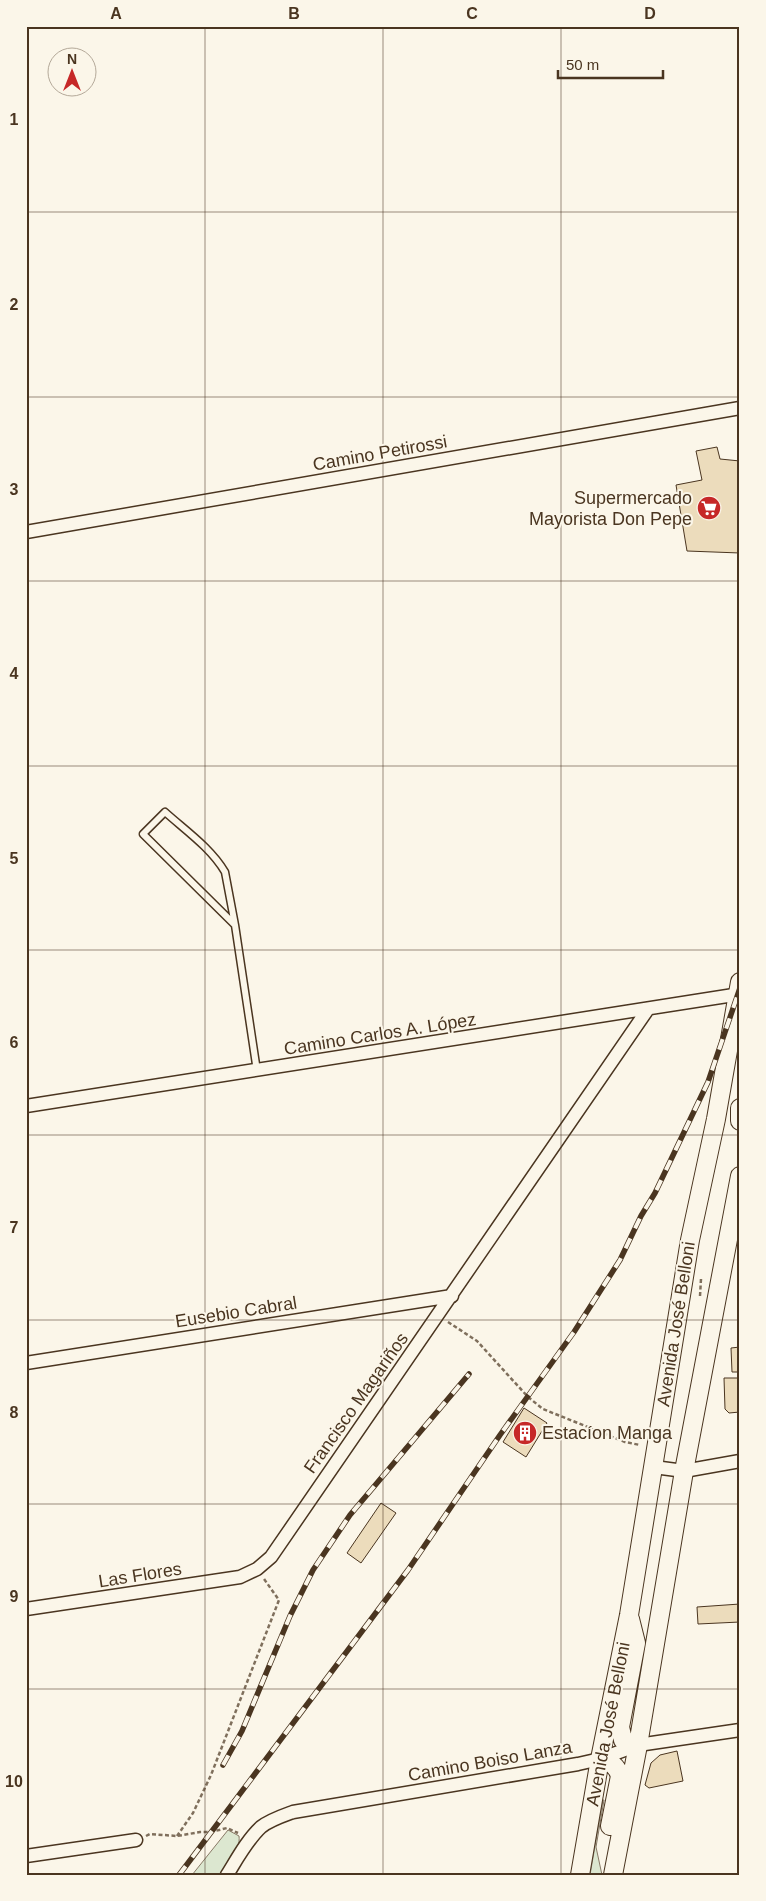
<svg xmlns="http://www.w3.org/2000/svg" width="766" height="1901" font-family="Arial,sans-serif">
<rect width="100%" height="100%" fill="#fbf6e9"/>
<!-- green -->
<path fill="#dce7d0" stroke="#887966" d="M 603,1800 L 604,1800 L 596,1847 L 602,1875 L 590,1875 Z
M 228,1830 L 239,1836 C 241,1850 226,1864 219,1875 L 192,1875 Z"/>
<!-- building -->
<path fill="#ecdcbc" stroke="#4a3520" d="M 717,447 L 720,459 L 740,461 L 738,523 L 740,523 L 740,553 L 687,551 L 676,485 L 702,480 L 696,451 Z
M 740,1347 L 740,1372 L 732,1372 L 731,1348 Z
M 724,1378 L 740,1378 L 740,1412 L 729,1413 L 725,1409 Z
M 524,1408 L 547,1423 L 526,1457 L 503,1442 Z
M 381,1503 L 396,1513 L 361,1563 L 347,1553 Z
M 740,1604 L 740,1622 L 698,1624 L 697,1607 Z
M 677,1751 L 683,1781 L 649,1788 L 645,1785 L 651,1763 L 660,1755 Z"/>
<g fill="none" stroke-linecap="round" stroke-linejoin="round">
<!-- lane casing -->
<g stroke="#4a3520" stroke-width="9">
<path id="lane" d="M 235,925 L 225,872 C 211,848 185,830 165,812 L 143,834 L 235,925 L 257,1071"/>
</g>
<!-- street casing -->
<g stroke="#4a3520" stroke-width="15">
<path id="street" d="M 26,532 L 740,408
M 26,1106 L 740,994
M 26,1363 L 452,1296
M 654,1467 L 684,1471 L 740,1461
M 26,1609 L 240,1577 L 257,1569 L 271,1557 L 648,1009
M 26,1856 L 136,1840
M 227,1875 C 237,1859 247,1840 261,1827 C 270,1820 282,1816 293,1812 L 578,1764 L 600,1759 L 638,1745 L 740,1730"/>
</g>
<!-- secondary casing -->
<g stroke="#4a3520" stroke-width="20">
<path id="secondary" d="M 740,1108 L 740,1121
M 630,1619 L 636,1643 L 620,1727 L 623,1740 L 638,1745
M 600,1759 C 611,1763 616,1764 620,1776 L 610,1826
M 580,1875 L 600,1759 L 629,1615 L 690,1240 L 716,1119 L 740,982
M 613,1875 L 638,1745 L 684,1471 L 740,1176"/>
</g>
<!-- path -->
<path stroke="#7f6f5c" stroke-width="2.5" stroke-dasharray="4 2.5" stroke-linecap="butt" d="M 700,1296 L 701,1279
M 448,1322 L 477,1341 L 528,1397 L 543,1409 L 625,1442 L 640,1445
M 146,1836 L 150,1834 L 177,1836 L 200,1832 L 211,1832 L 227,1828 L 238,1833
M 177,1836 L 193,1813 L 211,1775 L 279,1600 L 264,1579"/>
<!-- lane -->
<use href="#lane" stroke="#fbf6e9" stroke-width="6"/>
<!-- street -->
<use href="#street" stroke="#fbf6e9" stroke-width="12"/>
<!-- secondary -->
<use href="#secondary" stroke="#fbf6e9" stroke-width="18"/>
<!-- rail casing -->
<g stroke="#4a3520" stroke-width="5.5">
<path id="rail" d="M 223,1765 L 242,1731 L 290,1616 L 313,1570 L 350,1515 L 469,1374
M 179,1875 L 408,1570 L 500,1435 L 574,1332 L 620,1260 L 641,1216 L 655,1193 L 708,1082 L 740,988"/>
</g>
<!-- rail -->
<use href="#rail" stroke="#fbf6e9" stroke-width="4" stroke-dasharray="11" stroke-linecap="butt"/>
</g>
<!-- grid -->
<path fill="none" stroke="#4a3520" stroke-width="1" stroke-opacity="0.55" d="M 205,26 L 205,1875M 383,26 L 383,1875M 561,26 L 561,1875M 26,212 L 740,212M 26,397 L 740,397M 26,581 L 740,581M 26,766 L 740,766M 26,950 L 740,950M 26,1135 L 740,1135M 26,1320 L 740,1320M 26,1504 L 740,1504M 26,1689 L 740,1689"/>
<!-- icons -->
<defs>
<g id="supermarket-disc" transform="scale(1.25)"><circle r="9.5" fill="#c62828" stroke="#fbf6e9"/><path d="M-6-5.5h2.5l.6 2H6L4.5 2H-2.5L-4.4-4H-6ZM-1.5 3.2a1.3 1.3 0 1 0 .1 0ZM3 3.2a1.3 1.3 0 1 0 .1 0Z" fill="#fff"/></g>
<g id="building-disc" transform="scale(1.25)"><circle r="9.5" fill="#c62828" stroke="#fbf6e9"/><path d="M-4-6H4V6H1V3H-1V6H-4ZM-2.5-4.3h1.7v1.8h-1.7ZM.8-4.3h1.7v1.8H.8ZM-2.5-1h1.7V.8h-1.7ZM.8-1h1.7V.8H.8Z" fill="#fff"/></g>
</defs>
<g fill-rule="evenodd">
<use href="#supermarket-disc" x="709" y="508"/>
<use href="#building-disc" x="525" y="1433"/>
</g>
<g text-anchor="middle" stroke-width="4" stroke-linejoin="round" paint-order="stroke">
<!-- street labels -->
<g font-size="18" fill="#4a3520" stroke="#fbf6e9">
<text transform="translate(380 453) rotate(-10)" y="6">Camino Petirossi</text>
<text transform="translate(380 1034) rotate(-9)" y="6">Camino Carlos A. López</text>
<text transform="translate(236 1312) rotate(-9)" y="6">Eusebio Cabral</text>
<text transform="translate(676 1324) rotate(-81)" y="6">Avenida José Belloni</text>
<text transform="translate(356 1403) rotate(-55)" y="6">Francisco Magariños</text>
<text transform="translate(140 1575) rotate(-9)" y="6">Las Flores</text>
<text transform="translate(608 1724) rotate(-79)" y="6">Avenida José Belloni</text>
<text transform="translate(490 1761) rotate(-10)" y="6">Camino Boiso Lanza</text>
</g>
<!-- poi labels -->
<g font-size="18" fill="#4a3520" stroke="#fbf6e9" text-anchor="end">
<text x="692" y="504">Supermercado<tspan x="692" dy="21">Mayorista Don Pepe</tspan></text>
<text x="542" y="1439" text-anchor="start">Estacíon Manga</text>
</g>
</g>
<!-- border -->
<rect width="766" height="1901" fill="none" stroke="#fbf6e9" stroke-width="55"/>
<!-- north arrow -->
<g transform="translate(72 72)"><circle r="24" fill="#fbf6e9" stroke="#b4a999"/>
<path d="M0-4L9 19L0 12L-9 19Z" fill="#c62828"/>
<text y="-8" font-size="14" font-weight="bold" text-anchor="middle" fill="#4a3520">N</text>
</g>
<!-- scale -->
<path d="M558 70v8h105v-8" fill="none" stroke="#4a3520" stroke-width="2.5"/>
<text x="566" y="70" font-size="15" fill="#4a3520" stroke="#fbf6e9" stroke-width="4" paint-order="stroke">50 m</text>
<rect x="28" y="28" width="710" height="1846" fill="none" stroke="#4a3520" stroke-width="2"/>
<g font-size="16" text-anchor="middle" font-weight="bold" fill="#4a3520">
<text x="116" y="19">A</text>
<text x="294" y="19">B</text>
<text x="472" y="19">C</text>
<text x="650" y="19">D</text>
<text x="14" y="125">1</text>
<text x="14" y="310">2</text>
<text x="14" y="495">3</text>
<text x="14" y="679">4</text>
<text x="14" y="864">5</text>
<text x="14" y="1048">6</text>
<text x="14" y="1233">7</text>
<text x="14" y="1418">8</text>
<text x="14" y="1602">9</text>
<text x="14" y="1787">10</text>
</g>
</svg>
